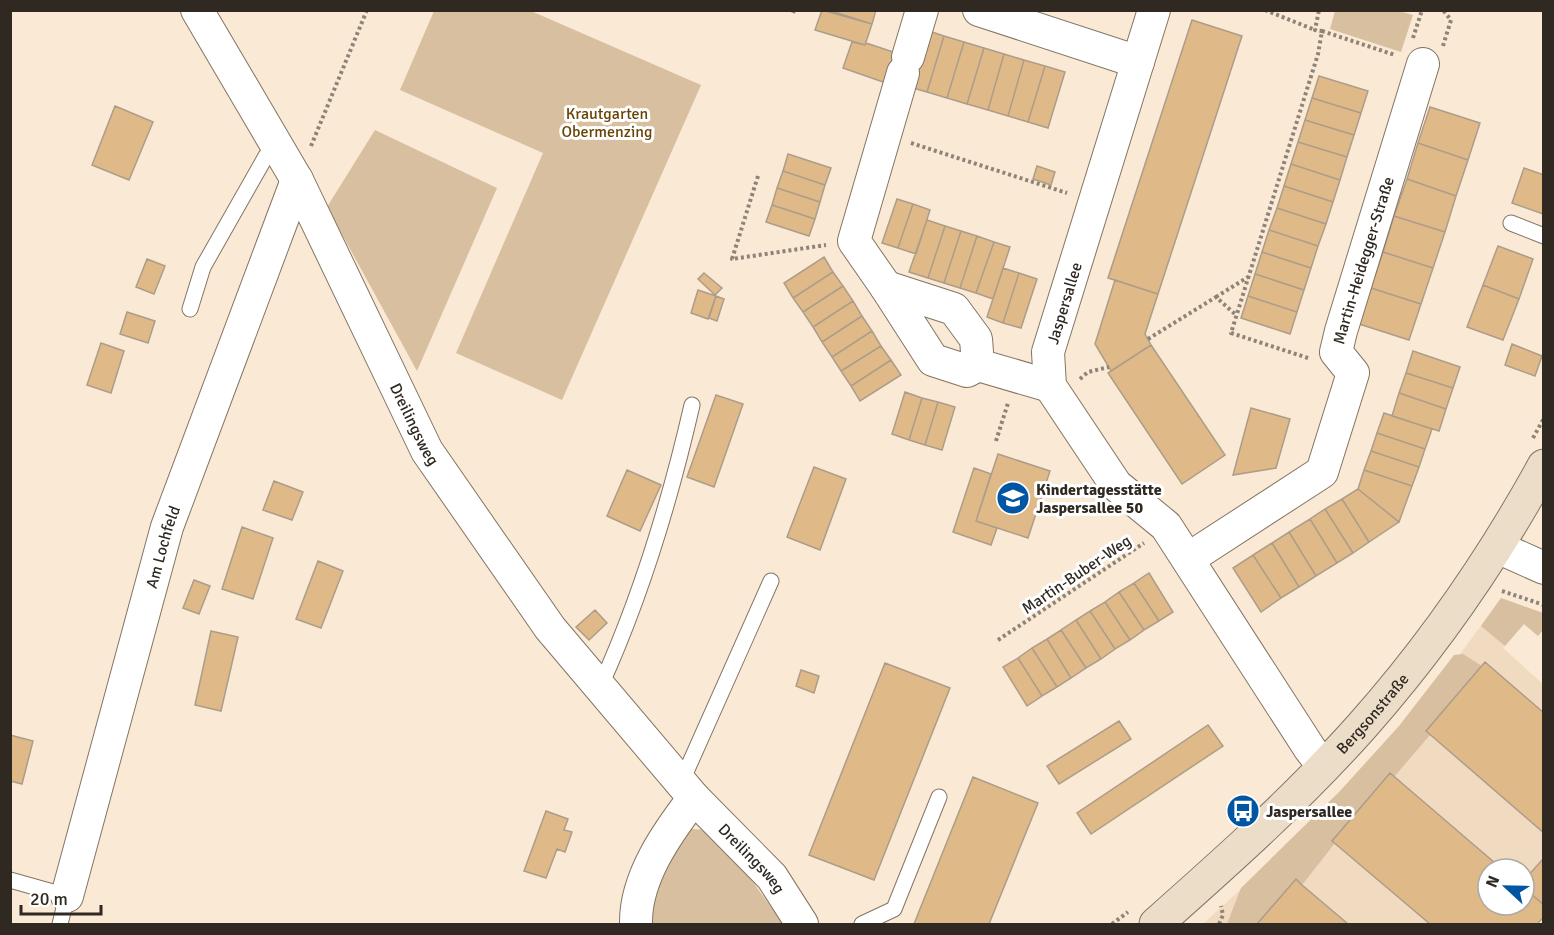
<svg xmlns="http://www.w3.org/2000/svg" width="1554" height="935" font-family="Signika,sans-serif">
<rect width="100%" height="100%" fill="#f9e9d5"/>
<!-- built -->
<path fill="#f0dbc1" d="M 1501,598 L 1543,613 L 1543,630 L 1538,636 L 1524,624 L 1503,648 L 1543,684 L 1543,713 L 1485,663 L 1426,731 L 1543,833 L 1543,858 L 1524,880 L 1524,869 L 1502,869 L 1333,841 L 1430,924 L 1348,924 L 1296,879 L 1257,924 L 1203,924 L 1314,822 L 1434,690 Z"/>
<!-- green -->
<path fill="#d8bfa0" d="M 434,11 L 531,11 L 701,85 L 562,400 L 456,353 L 543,153 L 400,90 Z
M 1335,11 L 1399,11 L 1413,15 L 1401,52 L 1330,29 Z
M 375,130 L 497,188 L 417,371 L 327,207 Z
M 1501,598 L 1543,613 L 1543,630 L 1538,636 L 1524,624 L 1505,646 L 1481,626 Z
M 1463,654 L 1482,666 L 1426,731 L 1430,735 L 1394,777 L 1390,773 L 1302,885 L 1295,880 L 1257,924 L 1227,924 L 1241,888 L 1340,791 L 1399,726 L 1454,655 Z
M 692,829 L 709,830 L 733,854 L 783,924 L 648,924 L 648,911 L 678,834 Z"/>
<!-- building -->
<path fill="#dfb987" stroke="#ac9d8a" stroke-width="1.5" d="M 822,10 L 872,24 L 865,45 L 815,30 Z
M 828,10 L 876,10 L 872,24 Z
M 1192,20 L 1242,36 L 1158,294 L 1108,278 Z
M 923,29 L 944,36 L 927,92 L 906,86 Z
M 944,36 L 964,42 L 947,98 L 927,92 Z
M 852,42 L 865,45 L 866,43 L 896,53 L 886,83 L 843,68 Z
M 964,42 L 984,48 L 967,104 L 947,98 Z
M 984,48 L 1004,54 L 988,110 L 967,104 Z
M 1004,54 L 1024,60 L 1008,116 L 988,110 Z
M 1024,60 L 1045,66 L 1028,122 L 1008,116 Z
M 1045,66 L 1065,72 L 1048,128 L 1028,122 Z
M 1319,76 L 1368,91 L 1361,113 L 1312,98 Z
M 1312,98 L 1361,113 L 1354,135 L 1305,120 Z
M 115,106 L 153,122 L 129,180 L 92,165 Z
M 1430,107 L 1480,123 L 1468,160 L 1418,143 Z
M 1305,120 L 1354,135 L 1347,157 L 1298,142 Z
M 1298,142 L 1347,157 L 1340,180 L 1291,164 Z
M 1418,143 L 1468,160 L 1456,196 L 1407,179 Z
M 788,154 L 831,168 L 825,185 L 783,171 Z
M 1291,164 L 1340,180 L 1333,202 L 1284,186 Z
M 1037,166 L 1055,172 L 1051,185 L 1033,179 Z
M 1524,168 L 1544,175 L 1543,214 L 1512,203 Z
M 783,171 L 825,185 L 820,202 L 777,188 Z
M 1407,179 L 1456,196 L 1445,232 L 1394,216 Z
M 1284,186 L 1333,202 L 1326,224 L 1277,208 Z
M 777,188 L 820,202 L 815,219 L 772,205 Z
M 897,199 L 913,204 L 898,248 L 882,243 Z
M 913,204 L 930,210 L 916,254 L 898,248 Z
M 772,205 L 815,219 L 809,236 L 766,222 Z
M 1277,208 L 1326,224 L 1318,246 L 1269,230 Z
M 1394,216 L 1445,232 L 1433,268 L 1383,252 Z
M 927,220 L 945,226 L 928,278 L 909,272 Z
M 945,226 L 961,231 L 944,283 L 928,278 Z
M 1269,230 L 1318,246 L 1311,268 L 1262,252 Z
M 961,231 L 977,236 L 960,288 L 944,283 Z
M 977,236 L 994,242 L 976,293 L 960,288 Z
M 994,242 L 1010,247 L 993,299 L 976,293 Z
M 1498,246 L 1533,259 L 1519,299 L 1483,285 Z
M 1262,252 L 1311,268 L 1304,290 L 1255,274 Z
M 1383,252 L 1433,268 L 1421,304 L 1371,288 Z
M 824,257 L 833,272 L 793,298 L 784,283 Z
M 147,259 L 165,266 L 154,294 L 136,287 Z
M 1003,268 L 1019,273 L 1003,323 L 987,317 Z
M 833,272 L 843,286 L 803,312 L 793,298 Z
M 704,273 L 722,288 L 715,295 L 698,279 Z
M 1019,273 L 1037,279 L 1021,328 L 1003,323 Z
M 1255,274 L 1304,290 L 1297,312 L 1248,296 Z
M 1115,280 L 1158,294 L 1145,334 L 1151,345 L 1111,371 L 1095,344 Z
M 1483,285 L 1519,299 L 1503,340 L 1467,327 Z
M 843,286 L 853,301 L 813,327 L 803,312 Z
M 1371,288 L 1421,304 L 1409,340 L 1359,324 Z
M 698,290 L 716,296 L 708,319 L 691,313 Z
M 716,296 L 724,299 L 717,321 L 709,318 Z
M 1248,296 L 1297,312 L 1290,334 L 1241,318 Z
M 853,301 L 862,316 L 822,342 L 813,327 Z
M 127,312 L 155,321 L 148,343 L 120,334 Z
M 862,316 L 872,331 L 832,357 L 822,342 Z
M 872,331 L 881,346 L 841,371 L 832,357 Z
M 101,343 L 124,351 L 111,393 L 87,385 Z
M 1512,344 L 1542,356 L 1535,376 L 1505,365 Z
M 1151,345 L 1225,455 L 1182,484 L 1108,373 Z
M 881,346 L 891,360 L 851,386 L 841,371 Z
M 1413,351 L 1460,367 L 1453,388 L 1406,373 Z
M 891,360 L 901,375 L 860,401 L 851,386 Z
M 1406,373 L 1453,388 L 1446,409 L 1399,393 Z
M 905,392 L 922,398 L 909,440 L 892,434 Z
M 1399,393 L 1446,409 L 1439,431 L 1392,416 Z
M 716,395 L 743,404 L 714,487 L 687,477 Z
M 922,398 L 938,402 L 925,445 L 909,440 Z
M 938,402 L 955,407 L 942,450 L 925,445 Z
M 1251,408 L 1290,419 L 1276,468 L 1233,475 Z
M 1384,413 L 1432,429 L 1425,449 L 1377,433 Z
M 1377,433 L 1425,449 L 1419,467 L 1371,451 Z
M 1371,451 L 1419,467 L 1412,486 L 1364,470 Z
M 998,454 L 1050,471 L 1028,538 L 976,521 Z
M 814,467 L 846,479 L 820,550 L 787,537 Z
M 974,468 L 991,474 L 976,521 L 997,528 L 991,545 L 953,532 Z
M 627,470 L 661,485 L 640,531 L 607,516 Z
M 1364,470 L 1412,486 L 1399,522 L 1358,489 Z
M 274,481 L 303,492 L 292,520 L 263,510 Z
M 1358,489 L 1399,522 L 1369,542 L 1342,499 Z
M 1342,499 L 1369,542 L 1353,553 L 1325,509 Z
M 1325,509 L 1353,553 L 1337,563 L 1310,519 Z
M 1310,519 L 1337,563 L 1316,576 L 1289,532 Z
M 242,527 L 273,538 L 253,599 L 222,589 Z
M 1289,532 L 1316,576 L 1299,587 L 1272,543 Z
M 1272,543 L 1299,587 L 1281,598 L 1253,555 Z
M 1253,555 L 1281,598 L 1261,612 L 1233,568 Z
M 318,561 L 343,571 L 321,628 L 296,619 Z
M 1149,573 L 1173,612 L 1159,621 L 1134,583 Z
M 194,580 L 210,586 L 199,614 L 183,608 Z
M 1134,583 L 1159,621 L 1144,630 L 1119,592 Z
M 1119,592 L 1144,630 L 1130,640 L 1105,602 Z
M 1105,602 L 1130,640 L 1115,649 L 1090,611 Z
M 595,610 L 607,623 L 589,640 L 576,627 Z
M 1090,611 L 1115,649 L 1101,659 L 1076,620 Z
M 1076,620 L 1101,659 L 1086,668 L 1061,630 Z
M 1061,630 L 1086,668 L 1071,678 L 1047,639 Z
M 211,631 L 238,637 L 221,711 L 195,705 Z
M 1047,639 L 1071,678 L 1057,687 L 1032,648 Z
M 1032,648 L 1057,687 L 1042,696 L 1018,658 Z
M 1018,658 L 1042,696 L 1027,706 L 1003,667 Z
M 1485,662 L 1544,713 L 1544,833 L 1426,731 Z
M 885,663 L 950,688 L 874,880 L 809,855 Z
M 801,670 L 819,676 L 814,693 L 796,686 Z
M 1119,721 L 1131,739 L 1059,784 L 1047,766 Z
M 1208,725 L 1223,746 L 1091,834 L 1077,813 Z
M 10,735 L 33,741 L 22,784 L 10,781 Z
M 1390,773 L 1502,869 L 1488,869 L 1488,905 L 1524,905 L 1524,888 L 1544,905 L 1544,917 L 1537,924 L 1430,924 L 1332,841 Z
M 973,777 L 1038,803 L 989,924 L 914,924 Z
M 546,811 L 568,819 L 564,830 L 572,832 L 565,852 L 557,849 L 546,878 L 524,871 Z
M 1544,858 L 1544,905 L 1524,888 L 1524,880 Z
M 1296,879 L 1302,885 L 1348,924 L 1257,924 Z"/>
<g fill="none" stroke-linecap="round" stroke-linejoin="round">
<!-- lane casing -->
<g stroke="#837563" stroke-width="17">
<path id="lane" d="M 1511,223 L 1544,236
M 190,309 L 203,267 L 266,156 L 276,144
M 600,687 C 641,597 670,501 692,405
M 681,783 L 771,581
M 10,880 L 67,896 L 60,924
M 862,924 L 894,909 L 939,797"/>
</g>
<!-- street casing -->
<g stroke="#837563" stroke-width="34">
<g id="street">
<path id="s1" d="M 197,10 L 297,180 L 427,451 L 550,628 L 694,798 L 772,877 L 802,924"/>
<path d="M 979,10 L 1138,62"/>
<path d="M 1154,10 L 1048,352 L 1050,386 L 1116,485 L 1166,526 L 1310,749 L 1324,767"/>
<path d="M 908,57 L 922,10"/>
<path d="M 886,287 L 854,241 L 903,73"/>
<path d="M 978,365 L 976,339 L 954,309 L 886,287 L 933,360 L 967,371 L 978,365 L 1050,386"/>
<path d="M 1497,547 L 1544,568"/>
<path id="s2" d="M 1188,559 L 1322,472 L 1353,373 L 1336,352 L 1341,331 L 1423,64"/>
<path id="s3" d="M 67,896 L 167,527 L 297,180"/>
<path d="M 636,924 C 635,878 667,833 694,798"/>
</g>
</g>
<!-- secondary casing -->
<g stroke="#837563" stroke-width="35">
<g id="secondary">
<path id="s4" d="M 1156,924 C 1227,861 1298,798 1362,726 C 1432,647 1493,559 1544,466"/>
</g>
</g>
<!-- path -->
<path stroke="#8e8376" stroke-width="4" stroke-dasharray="3 3" stroke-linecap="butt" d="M 1265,10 L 1315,30
M 793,13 L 794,10
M 1322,31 L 1395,55
M 1413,38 L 1422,10
M 1443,46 L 1451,20 L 1443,10
M 911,143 L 1067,193
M 311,146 L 367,10
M 758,176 L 732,259 L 826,245
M 1216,297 L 1248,277
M 1148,339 L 1216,297 L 1236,315
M 1308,358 L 1231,333 L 1318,54 L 1322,31 L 1315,30 L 1319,10
M 1080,379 L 1088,372 L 1109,367
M 1533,438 L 1544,418
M 996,441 L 1008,403
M 1502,591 L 1544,605
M 998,640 L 1144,543
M 1112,924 L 1128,912
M 1219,924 L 1223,915 L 1221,906"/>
<!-- lane -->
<use href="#lane" stroke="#fff" stroke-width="15"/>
<!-- street -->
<use href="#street" stroke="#fff" stroke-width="32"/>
<!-- secondary -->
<use href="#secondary" stroke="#ecddc9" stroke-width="33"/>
</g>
<!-- icons -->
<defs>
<g id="school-disc" transform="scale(1.725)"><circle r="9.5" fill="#0056a3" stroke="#fff"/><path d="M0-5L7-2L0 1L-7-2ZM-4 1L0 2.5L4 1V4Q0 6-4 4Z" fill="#fff"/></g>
<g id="bus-disc" transform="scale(1.725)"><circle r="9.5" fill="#0056a3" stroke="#fff"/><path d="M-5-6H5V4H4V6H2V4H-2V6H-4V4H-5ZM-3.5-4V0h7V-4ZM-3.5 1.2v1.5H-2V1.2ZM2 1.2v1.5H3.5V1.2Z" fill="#fff"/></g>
</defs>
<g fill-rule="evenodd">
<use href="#school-disc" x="1013" y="498"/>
<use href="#bus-disc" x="1243" y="811"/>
</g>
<g text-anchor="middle" stroke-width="6" stroke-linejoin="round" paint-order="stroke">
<!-- park labels -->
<g font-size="16" fill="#684303" stroke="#fff">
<text x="607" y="119">Krautgarten<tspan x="607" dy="18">Obermenzing</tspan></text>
</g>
<!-- street labels -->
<g font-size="16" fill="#2f2922" stroke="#fff">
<text dy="6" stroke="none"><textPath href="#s2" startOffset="386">Martin-Heidegger-Straße</textPath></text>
<text transform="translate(1064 303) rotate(-73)" y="6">Jaspersallee</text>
<text dy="6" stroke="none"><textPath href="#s1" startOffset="468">Dreilingsweg</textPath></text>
<text dy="6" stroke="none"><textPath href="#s3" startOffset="362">Am Lochfeld</textPath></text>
<text transform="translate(1076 574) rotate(-34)" y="6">Martin-Buber-Weg</text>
<text dy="6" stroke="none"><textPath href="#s4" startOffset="302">Bergsonstraße</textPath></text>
<text dy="6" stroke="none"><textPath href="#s1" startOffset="1020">Dreilingsweg</textPath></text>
</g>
<!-- poi labels -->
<g font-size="16" font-weight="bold" fill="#2f2922" stroke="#fff" text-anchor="start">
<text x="1036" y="495">Kindertagesstätte<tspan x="1036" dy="18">Jaspersallee 50</tspan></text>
<text x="1266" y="817">Jaspersallee</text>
</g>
</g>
<!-- border -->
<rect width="1554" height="935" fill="none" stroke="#2f2922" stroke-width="24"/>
<!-- north arrow -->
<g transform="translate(1506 887) rotate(292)"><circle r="28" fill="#ffffff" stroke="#aca9a7" stroke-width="1.5"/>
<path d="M0-4.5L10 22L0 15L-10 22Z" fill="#0056a3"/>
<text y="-9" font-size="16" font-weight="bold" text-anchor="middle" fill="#2f2922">N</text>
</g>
<!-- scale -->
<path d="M21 905v9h80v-9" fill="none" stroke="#2f2922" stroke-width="3"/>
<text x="30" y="905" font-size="18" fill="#2f2922" stroke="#ffffff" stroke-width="4.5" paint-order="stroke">20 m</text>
</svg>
